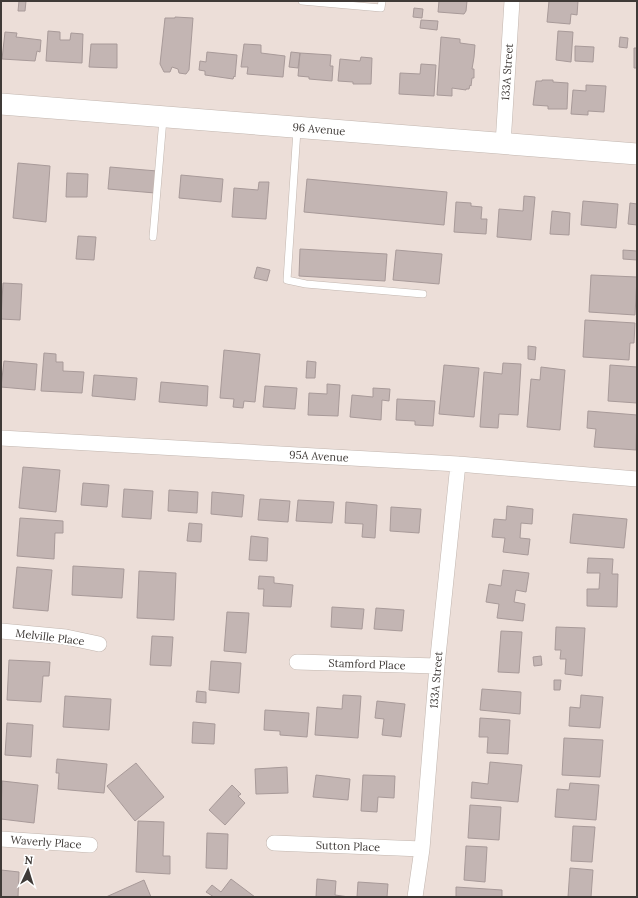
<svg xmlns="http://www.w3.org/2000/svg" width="638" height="898" font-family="Lora,serif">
<rect width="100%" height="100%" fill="#ecded8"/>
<path fill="#c3b5b3" stroke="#a89a99" d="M19,1H26L25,11H18Z
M439,1H467L466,11L464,14L438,12Z
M549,1H578L577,15L571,14L570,24L547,22Z
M414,8L423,9L422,18L413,17Z
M175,17L193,18L189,70L186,74L179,73L178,69L172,67L170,72H164L160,64L165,18H175Z
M421,20L438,21L437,30L420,28Z
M48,31L60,32V40H70L71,33L83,34L82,63L46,61Z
M558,31L573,32L571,62L556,60Z
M5,32L17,33L16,37L41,40L40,52L37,51L35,61L2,59Z
M441,37L460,39V43L475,45L474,57L472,69H474V78H472L471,86L470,85L469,89H466V90L452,88V96L437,95Z
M620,37L628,38L627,48L619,47Z
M91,44H117V68L89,67Z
M244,44L261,45V53L285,56L283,77L247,74L248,67H241Z
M575,46L594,47L593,62L575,61Z
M634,48H637V68H634Z
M207,52L237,55L235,77L234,76L233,79L205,75V71L199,70L200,61L206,62Z
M291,52L300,53L298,68L289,67Z
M300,53L331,55L330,66H333L332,81L309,79V77L298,76Z
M361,57L372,58L371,84H353V82L338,81L340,59L360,61Z
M421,64L436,65L434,96L399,94L400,73L420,74Z
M542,80H553V82L568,83L567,109H548V106L533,105L536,81H542Z
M586,85L606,86L604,112L588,111V115L571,114L573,90L586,91Z
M18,163L50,166L46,222L13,218Z
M110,167L157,171L155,193L108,189Z
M67,173L88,174L87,197H66Z
M181,175L223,179L221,202L179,198Z
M307,179L447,192L444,225L304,212Z
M259,182H269L266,219L232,217L234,188L258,190Z
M524,196L535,197L531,240L497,237L499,209L523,211Z
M583,201L618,204L616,228L581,225Z
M456,202L471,203V206L482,207L481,219H487L486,234L454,232Z
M630,203L637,204V225L628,224Z
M552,211L570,213L569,235L550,234Z
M78,236L96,237L94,260L76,259Z
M300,249L387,254L385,281L299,276Z
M396,250L442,254L439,284L393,280Z
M623,250L637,251V260L623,259Z
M257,267L270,270L267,281L254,278Z
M591,275L637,277L635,315L589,312Z
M3,283L22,284L20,320L1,319Z
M585,320L635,323L634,343H630L629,360L583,357Z
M528,346L536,347L535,360L528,359Z
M224,350L260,354L255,402L244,401L243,408L233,407L234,399L220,398Z
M44,353L56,354V362H63V371L84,372L82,393L41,391Z
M4,361L37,364L35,390L1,387Z
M307,361L316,362L315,378H306Z
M503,363L521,364L518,415L499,414L498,428L480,427L484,372L502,374Z
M444,365L479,368L474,417L439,414Z
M610,365L637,367V403L608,401Z
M541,367L565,370L560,430L527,427L531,379L540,380Z
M94,375L137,378L135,400L92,396Z
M161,382L208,386L207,406L159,402Z
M327,384L340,385L338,416L308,415L309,393L327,394Z
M265,386L297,388L295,409L263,407Z
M373,388L390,389L389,401L382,400L381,420L350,417L352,395L373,397Z
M397,399L435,401L433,426L415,425V421L396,420Z
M588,411L637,415L636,450L594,447L596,429L587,428Z
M23,467L60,470L56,512L19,508Z
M83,483L109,485L107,507L81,505Z
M124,489L153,491L151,519L122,517Z
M169,490L198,492L197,513L168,511Z
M212,492L244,495L242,517L211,514Z
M260,499L290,501L288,522L258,520Z
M298,500L334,502L332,523L296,521Z
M346,502L377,505L375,538L362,537L363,524L345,523Z
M507,506L533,509L532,524L521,523L520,538L530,539L528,555L503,552L505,538L492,537L494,519L506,520Z
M391,507L421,509L419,533L390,531Z
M573,514L627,519L624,548L570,543Z
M20,518L63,521V533H55L54,559L17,556Z
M189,523L202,524L201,542L187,541Z
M251,536L268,538L267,561L249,560Z
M588,558L613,559L612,574H618L617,607L587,606V589H599L600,573H587Z
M73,566L124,569L122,598L72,595Z
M17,567L52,570L48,611L13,608Z
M503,570L529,573L526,592L516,590L514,602L525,604L523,621L497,618L499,604L486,602L489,584L501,586Z
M139,571L176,573L174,620L137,618Z
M259,576L274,577V583L293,585L291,607L263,606L264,589H258Z
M332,607L364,609L362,629L331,627Z
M376,608L404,610L402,631L374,629Z
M227,612L249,613L246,653L224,651Z
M556,627L585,628L582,676L565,674L566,659H560L561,650H555Z
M501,631L522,632L519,673L498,672Z
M152,636L173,637L171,666L150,665Z
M541,656L542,665L534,666L533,657Z
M9,660L50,662L49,676H43L41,702L7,700Z
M211,661L241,663L239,693L209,690Z
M554,680H561L560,690H554Z
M482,689L521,692L520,714L480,710Z
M197,691L206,692V703L196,702Z
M343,695L361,696L358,738L315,735L317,707L342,709Z
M581,695L603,697L600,728L569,726L570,707L580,708Z
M65,696L111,699L109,730L63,727Z
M377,701L405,704L401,737L382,735L384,719L375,718Z
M265,710L309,713L307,737L280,735V731L264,730Z
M480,718L510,720L508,754L487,753L488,737H479Z
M193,722L215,724L214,744L192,743Z
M7,723L33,725L31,757L5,755Z
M564,738L603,740L600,777L562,775Z
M57,759L107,764L104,793L58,789L59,773H56Z
M490,762L522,765L518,802L471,798L472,782L488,784Z
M136,763L164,797L135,821L107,786Z
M287,767L288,793L256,794L255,769Z
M316,775L350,779L348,800L313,797Z
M363,775L395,776L394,798L378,797L377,812L361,811Z
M2,781L38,785L34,823L1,819Z
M570,783L599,785L596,820L555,817L557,789L569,790Z
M232,785L241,794L238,796L245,803L225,825L209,810Z
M470,805L501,807L499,840L468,838Z
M138,821L164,822L163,856H170V874L136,872Z
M573,826L595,827L592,862L571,861Z
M207,833L228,834L227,869L206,868Z
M466,846L487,847L485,882L464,880Z
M570,868L593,870L591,897H568Z
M1,870L19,872L18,897H1Z
M231,879L255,897H214L206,892L212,885L221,892Z
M317,879L336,881L335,895L349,897H316Z
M144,880L151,897H106Z
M358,882L388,884L387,897H357Z
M456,887L502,890V897H456Z"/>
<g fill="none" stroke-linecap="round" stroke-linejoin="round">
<defs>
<path id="service" d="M302,1L381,8L382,1
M297,130L287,280L306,284L423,294
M153,237L163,119"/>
<path id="minor" d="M503,144L512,1
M1,438L458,464L637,479
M1,631L66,637L99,644
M297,662L437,666
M1,839L90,845
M274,843L422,849
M415,897L422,849L437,666L458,464"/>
<path id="secondary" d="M1,104L637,154"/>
</defs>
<use href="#service" stroke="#c2b6af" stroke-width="8"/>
<use href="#minor" stroke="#c2b6af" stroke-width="16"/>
<use href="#secondary" stroke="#c2b6af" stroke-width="22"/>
<use href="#service" stroke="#fff" stroke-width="7"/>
<use href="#minor" stroke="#fff" stroke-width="15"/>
<use href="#secondary" stroke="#fff" stroke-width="21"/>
</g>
<g text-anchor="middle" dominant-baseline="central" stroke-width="4" stroke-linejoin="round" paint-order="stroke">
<g font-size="11" fill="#3f3a37" stroke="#fff">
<text transform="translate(507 72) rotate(-86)">133A Street</text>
<text transform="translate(319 129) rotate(5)">96 Avenue</text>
<text transform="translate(319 456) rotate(3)">95A Avenue</text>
<text transform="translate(50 637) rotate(7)">Melville Place</text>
<text transform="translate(367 664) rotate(2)">Stamford Place</text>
<text transform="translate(436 680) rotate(-85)">133A Street</text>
<text transform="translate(46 842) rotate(4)">Waverly Place</text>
<text transform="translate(348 846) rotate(2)">Sutton Place</text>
</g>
</g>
<rect width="638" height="898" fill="none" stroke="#3f3a37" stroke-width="4"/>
<g transform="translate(28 870) rotate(4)" stroke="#ffffff" stroke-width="3" paint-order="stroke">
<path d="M0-3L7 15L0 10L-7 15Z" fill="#3f3a37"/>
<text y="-6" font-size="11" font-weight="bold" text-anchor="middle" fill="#3f3a37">N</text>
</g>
</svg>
